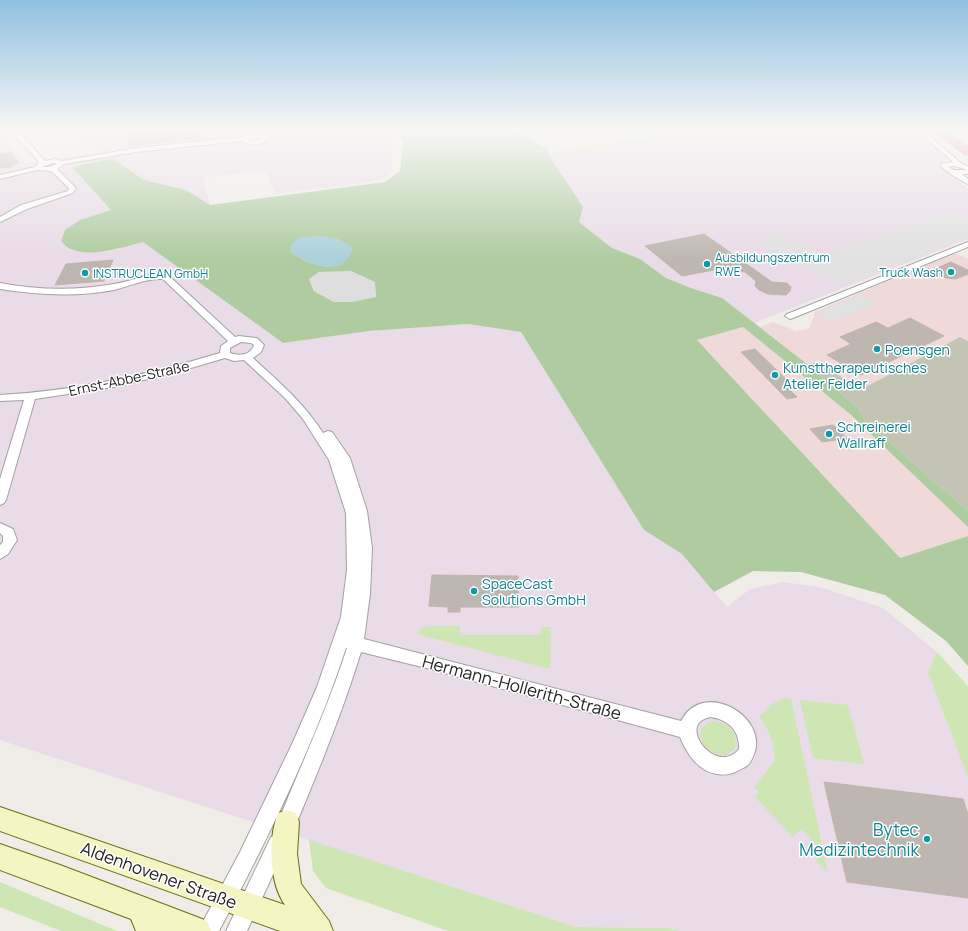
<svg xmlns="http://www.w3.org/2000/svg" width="968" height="931" font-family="Manrope,sans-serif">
<rect width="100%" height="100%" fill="#f0ede8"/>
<path fill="#dfdede" d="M351,271L375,282L376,298L352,302H334L315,291L309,279L319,272Z"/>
<path fill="#efdad9" d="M954,253L968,259V341L960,337L860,390L820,362L807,364L760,327L773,322L796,331L809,329L815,312Z
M743,327L850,414L968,527V536L900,558L697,340Z"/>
<path fill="#e9dbe7" d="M0,129H3L12,146L25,163L102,152L79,135L96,129H206L209,138L244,135L253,132L252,129H388L390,132L392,173L377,181L275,194L266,170L203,178L210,205L186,190L144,180L112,158L72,167L111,210L80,220L115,250L143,242L283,343L369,331L468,324L521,332L644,530L682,554L727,607L750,589L783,582L820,587L883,608L937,652L928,672L968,778V931H680L667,928L576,927L0,740Z
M738,129L915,130L942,154L946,161L938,164V166L947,171L968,188V239L754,323L722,298L691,288L666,278L640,259L612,248L579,222L583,207L549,155L645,140Z"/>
<path fill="#c4c4b4" d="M960,337L968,341V511L865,420L858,408L807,364L820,362L860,390Z"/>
<path fill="#ecedd5" d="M522,129H645L550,147Z"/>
<path fill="#cde6b3" d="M721,129H738L645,140L549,155L548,153L642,138Z
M427,626H460V635H540L541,627H551L550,669L417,634L421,629Z
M937,652L968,686V778L928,672Z
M785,698L791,699L828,873L816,861L823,852L801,829L793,837L755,797L759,792L754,787L775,760C773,743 771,730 759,717L772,704Z
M800,700L848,705L864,764L813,758Z
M714,721C728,723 739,733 735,748L727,755C712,756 698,745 701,729L709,722Z
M309,840L576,927L667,928L680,931H448L326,888L313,871Z
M0,882L117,931H61L0,907Z"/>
<path fill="#aecca0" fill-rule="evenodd" d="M397,129H514L547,149L552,160L583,207L579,222L612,248L640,259L666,278L691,288L722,298L807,364L858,408L865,420L968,511V527L850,414L743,327L697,340L900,558L968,536V666L946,641L885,595L801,572L753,571L714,592L682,554L644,530L521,332L468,324L369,331L283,343L143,242C124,247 90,258 71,249C67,248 64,244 61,241L65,230L80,220L111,210L72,167L112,158L144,180L186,190L210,205L385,182L400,171L403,143ZM291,252L340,265C319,268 308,264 291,252ZM351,271L375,282L376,297L352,302H334L314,291L309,279L319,272Z"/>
<path fill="#e1e1e1" d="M953,213L968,219V237L842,286L753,241L780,232L825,254L927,219Z
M128,257L123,268L129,266L132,268L138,266L144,273L138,274L140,276L124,280L122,277L113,279L122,258Z
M861,295L876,304L832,322L816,313Z"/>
<path fill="#acd1da" d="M321,236L339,239L353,248C344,279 310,266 291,252L290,247L298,238Z"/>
<path fill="#beb7b1" stroke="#c1b4ac" d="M130,129H199L200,138L129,146Z
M11,152L19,163L11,165L13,167L0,168V154Z
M704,234L772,282L787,283L791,287L790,291L786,295L768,294L759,290L755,286L756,281L745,272L736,271L730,267L682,276L645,246Z
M113,260L104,281L55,285L66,264Z
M951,262L968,270V274L956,279L946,278L930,271Z
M910,318L944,336L861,375L827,355L851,344L840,337L876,322L888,328Z
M755,349L792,385L787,387L797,397L787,399L741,352Z
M833,425L850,441L839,444L836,440L822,442L810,429Z
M432,575L518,576L519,607H460V612H448V607L429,606Z
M824,782L963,799L968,814V898L847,882Z"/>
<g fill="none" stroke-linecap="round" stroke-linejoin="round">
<defs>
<path id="street" d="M10,129H23L22,131L19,132L45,161L54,159L62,161L136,148L243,137C251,132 262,132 269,138C262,146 251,146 242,141L136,152L64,164L57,169L76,188L73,193L27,209L0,222V217L21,205L68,191L69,188L51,171L37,170L0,179V175L35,167L39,162L13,133L0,136V132ZM256,137L262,138L256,141L248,140ZM54,163L57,164L49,167H41Z
M915,129H922L962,164L968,166V170L954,166L948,167L954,170H968V174H962L968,179V184C963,182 942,169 940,165L941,164L953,162Z
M968,242V247L793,318L790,319L785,316L787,314Z
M159,274L168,275L235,337L239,336L257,338L264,345L261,352L253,358C280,383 303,402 323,433L328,431L332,432L350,458L367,511L372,548L370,594L364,639L681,721C703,678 769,717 754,754C752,760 749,766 743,768C734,773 728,776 717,774C698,771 687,754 680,737L422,667L361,652C342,714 317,774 292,834L285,836L278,834L276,827C300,767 327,710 347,648H346C314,746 267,840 219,931H198L240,852L293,742L317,687L341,617L347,570L346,513L329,460L303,419L285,398L244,360L234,361L225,358L174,373L114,387L35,399L6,500L4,503L0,505V479L24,400L0,401V395C75,391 147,375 220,353L221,346L228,341L163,279C146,278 130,286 114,290C77,297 38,295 0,289V283C37,290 76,291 114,284C129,282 143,275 159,274ZM241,342L251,343L254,345C250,356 239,356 230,353V348ZM710,717C727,719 740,730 739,749C719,774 684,734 701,721C703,719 707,718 710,717Z
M0,523L13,529L17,540L8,554L0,559V545L3,542V536L0,533Z
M278,835L285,837L287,844L247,931H226L271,837Z"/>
<path id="secondary" d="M0,807L285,905C269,883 268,838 278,813L287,810L296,813L299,822L297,854L301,884L329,921L333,931H280L0,831Z
M0,844L60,865L197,917L207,921L211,931H136L131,919L0,870Z"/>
<path id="highway" d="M933,129H945L968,147V155L964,154Z"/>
</defs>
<use href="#street" stroke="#a2a2a2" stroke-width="2"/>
<use href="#secondary" stroke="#69710e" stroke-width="2"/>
<use href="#highway" stroke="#cd366e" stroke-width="1"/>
<use href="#street" fill="#fff" fill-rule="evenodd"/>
<use href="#secondary" fill="#f4f5c2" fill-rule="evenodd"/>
<use href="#highway" fill="#e197a6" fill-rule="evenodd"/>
</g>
<linearGradient id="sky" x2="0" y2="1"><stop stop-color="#90c0e2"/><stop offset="0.5" stop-color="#f8f7f5"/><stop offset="1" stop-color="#f8f7f5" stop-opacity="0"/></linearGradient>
<rect width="968" height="260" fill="url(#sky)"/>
<g fill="#0f9aa8" stroke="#fff" stroke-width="1.5">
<circle cx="707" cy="264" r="4"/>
<circle cx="951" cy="272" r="4"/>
<circle cx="85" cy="273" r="4"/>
<circle cx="877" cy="349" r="4"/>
<circle cx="775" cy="375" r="4"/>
<circle cx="829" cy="434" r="4"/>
<circle cx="474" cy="591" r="4"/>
<circle cx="927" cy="839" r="4"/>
</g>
<g text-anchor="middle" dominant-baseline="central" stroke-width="3" stroke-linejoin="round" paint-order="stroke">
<g font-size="12" fill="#0d838f" stroke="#fff" text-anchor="start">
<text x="715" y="257">Ausbildungszentrum<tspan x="715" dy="14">RWE</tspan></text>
<text x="943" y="272" text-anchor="end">Truck Wash</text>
<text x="93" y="273">INSTRUCLEAN GmbH</text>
</g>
<g font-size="14" fill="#0d838f" stroke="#fff" text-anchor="start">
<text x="885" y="349">Poensgen</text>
<text x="783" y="367">Kunsttherapeutisches<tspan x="783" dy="16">Atelier Felder</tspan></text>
<text x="837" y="426">Schreinerei<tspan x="837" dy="16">Wallraff</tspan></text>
<text x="482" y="583">SpaceCast<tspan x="482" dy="16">Solutions GmbH</tspan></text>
</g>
<g font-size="14" fill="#212121" stroke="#fff">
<text transform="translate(129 378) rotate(-12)">Ernst-Abbe-Straße</text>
</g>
<g font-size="17" fill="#212121" stroke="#fff">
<text transform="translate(522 687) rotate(15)">Hermann-Hollerith-Straße</text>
<text transform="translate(159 875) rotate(20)">Aldenhovener Straße</text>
</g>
<g font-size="17" fill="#0d838f" stroke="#fff" text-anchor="end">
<text x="919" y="829">Bytec<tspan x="919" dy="20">Medizintechnik</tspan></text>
</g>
</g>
</svg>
